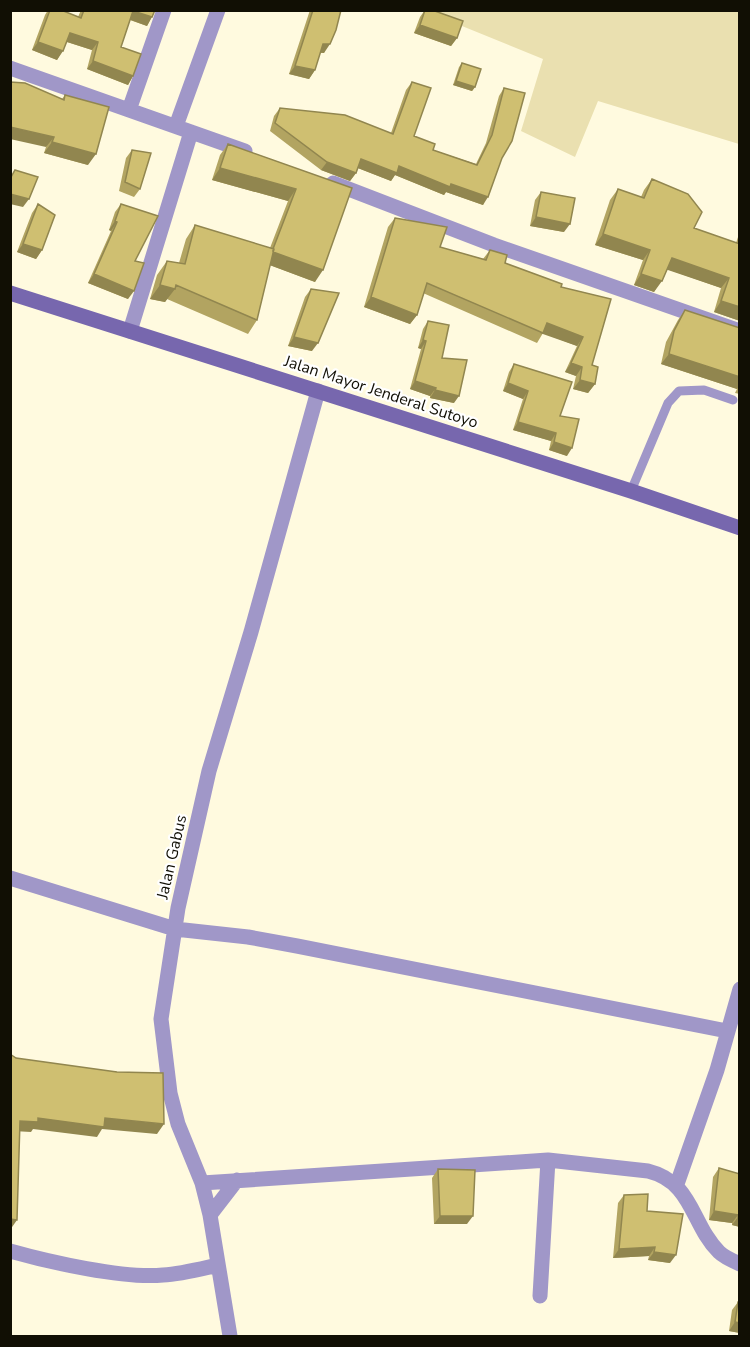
<svg xmlns="http://www.w3.org/2000/svg" width="750" height="1347" font-family="'Nunito Sans',sans-serif">
<rect width="100%" height="100%" fill="#fffadf"/>
<path fill="#eae0b0" d="M425,11H739V144L598,101L575,157L521,131L543,59Z"/>
<g fill="none" stroke-linecap="round" stroke-linejoin="round">
<path stroke="#a097c8" stroke-width="9" d="M631,491L668,403L679,391L704,390L733,400"/>
<path stroke="#a097c8" stroke-width="15" d="M10,68L245,151
M129,110L164,10
M176,126L218,10
M333,183L494,245L740,331
M130,331L191,132
M10,878L175,929L248,937L297,946L727,1031
M202,1183L548,1160L648,1171C693,1182 691,1224 719,1252C724,1257 733,1261 740,1264
M677,1184L717,1070L740,989
M210,1215L237,1180
M10,1251C49,1262 124,1279 163,1275C181,1274 200,1269 218,1265
M540,1296L548,1160
M230,1336L210,1215L202,1183L178,1124L170,1093L161,1019L178,908L209,771L251,632L318,391"/>
<path stroke="#7767ae" stroke-width="15" d="M10,293L631,491L740,528"/>
</g>
<path fill="#b2a461" d="M48,10H61L78,17L81,10H155L147,26L130,20L121,47L133,76L128,85L87,69L92,50L67,42L57,60L32,50L45,15Z
M310,10H341L324,53H320L315,70L309,79L289,74Z
M425,10H432L457,38L451,46L414,33L420,17Z
M462,63L475,87L472,91L453,85L459,67Z
M412,82L414,136L433,150L476,164L486,143L499,96L504,88L502,158L483,205L446,192L444,195L395,175L391,181L358,168L356,173L350,181L321,170L270,131L274,116L280,108L391,133L406,90Z
M65,95L88,165L44,153L62,99Z
M228,144L352,188L315,282L270,265L257,320L248,334L167,299L165,302L150,299L157,275L167,261L179,263L186,239L195,225L270,248L288,201L212,180L220,155Z
M132,150L140,189L134,197L119,191L126,158Z
M652,179L694,228L736,243L740,231V321L714,312L721,288L667,269L654,292L634,285L643,260L595,245L610,200L618,189L641,197L644,190Z
M541,192L564,232L530,226L535,200Z
M38,204L42,250L36,259L17,252L32,213Z
M121,204L135,261L128,299L88,283L111,231L109,230L115,212Z
M395,218L440,247L483,259L490,250L505,263L561,287L611,299L592,365L595,384L588,393L573,389L576,376L565,372L577,346L543,333L537,343L423,293L417,315L410,324L364,307L388,227Z
M311,289L312,351L288,346L305,297Z
M685,310L740,328V394L735,393L737,389L661,364L666,342L678,320Z
M428,321L442,358L454,403L430,398V396L410,389L421,349L418,348L423,329Z
M514,364L560,416L567,456L549,450L551,441L513,430L523,399L503,391L509,372Z
M719,1168L740,1174V1227L732,1225V1223L709,1220L713,1177Z
M438,1169L467,1224H434L432,1178Z
M624,1195L670,1263L648,1260L649,1256L613,1258L618,1203Z
M738,1302H740V1333L729,1331L732,1310Z"/>
<path fill="#91864f" d="M133,11L152,17L147,26L128,19Z
M420,25L457,38L451,46L414,33Z
M70,33L98,42L92,50L64,41Z
M38,42L63,51L57,60L32,50Z
M323,44H330L324,53L317,52Z
M93,61L133,76L128,85L87,69Z
M295,66L315,70L309,79L289,74Z
M456,81L475,87L472,91L453,85Z
M10,127L54,137L46,147L10,139Z
M52,142L96,154L88,165L44,153Z
M361,159L399,166L488,197L483,205L446,192L444,195L395,175L391,181L355,167Z
M327,162L356,173L350,181L321,170Z
M220,168L296,189L288,201L212,180Z
M10,194L29,199L23,207L10,204Z
M536,217L570,224L564,232L530,226Z
M115,221L117,222L111,231L109,230Z
M603,234L650,250L643,260L595,245Z
M23,244L42,250L36,259L17,252Z
M272,251L323,270L315,282L264,263Z
M672,258L729,278L721,288L665,269Z
M94,274L134,291L128,299L88,283Z
M641,274L662,281L654,292L634,285Z
M160,285L175,289L165,302L150,299Z
M371,297L417,315L410,324L364,307Z
M721,301L740,307V321L714,312Z
M547,323L583,337L577,346L540,333Z
M294,337L318,343L312,351L288,346Z
M423,340L426,341L421,349L418,348Z
M669,354L740,377V386L737,389L661,364Z
M571,363L582,367L576,376L565,372Z
M580,380L595,384L588,393L573,389Z
M415,381L436,388L430,396L410,389Z
M508,383L528,391L523,399L503,391Z
M435,390L459,396L454,403L430,398Z
M518,422L556,433L551,441L513,430Z
M554,442L572,448L567,456L549,450Z
M38,1118H105L164,1124L157,1134L102,1129L97,1137L33,1129L31,1132L13,1131L20,1121Z
M714,1211L738,1215L732,1223L709,1220Z
M440,1216H473L467,1224H434Z
M738,1217H740V1227L732,1225Z
M10,1219L17,1220L10,1230Z
M655,1247L649,1256L613,1258L619,1249Z
M654,1252L676,1255L670,1263L648,1260Z
M735,1322L740,1323V1333L729,1331Z"/>
<path fill="#cfbf71" stroke="#91864f" stroke-width="1.5" d="M50,10H61L81,18L84,10H155L152,17L133,11L121,47L141,54L133,76L93,61L98,42L70,33L63,51L38,42Z
M313,10H341L336,30L330,44H323L315,70L295,66Z
M425,10H432L463,21L457,38L420,25Z
M462,63L481,69L475,87L456,81Z
M10,82L25,83L64,100L65,95L109,107L96,154L52,142L54,137L10,127Z
M412,82L431,88L414,136L435,144L433,150L477,165L492,135L504,88L525,93L512,141L502,158L488,197L451,184L450,187L399,166L397,173L361,159L356,173L327,162L275,123L280,108L345,115L393,134Z
M228,144L352,188L323,270L273,252V249L296,189L220,168Z
M132,150L151,153L140,189L125,182Z
M15,170L38,177L29,199L10,194V179Z
M652,179L688,194L702,212L694,228L740,244V307L721,301L729,278L672,258L662,281L641,274L650,250L603,234L618,189L644,198Z
M541,192L575,198L570,224L536,217Z
M38,204L55,215L42,250L23,244Z
M121,204L158,216L135,261L144,263L134,291L94,274L117,222L115,221Z
M395,218L447,227L440,247L486,260L490,250L507,255L505,263L562,284L561,287L611,299L592,365L598,367L595,384L580,380L582,367L571,363L583,337L547,323L543,333L427,283L417,315L371,297Z
M195,225L274,249L257,320L176,285L175,289L160,285L167,261L185,264Z
M311,289L339,293L318,343L294,337Z
M685,310L740,328V377L669,354L674,331Z
M428,321L449,325L442,358L467,360L459,396L435,390L436,388L415,381L426,341L423,340Z
M514,364L572,382L560,416L579,419L572,448L554,442L556,433L518,422L528,391L508,383Z
M10,1054L16,1058L117,1072L163,1073L164,1124L105,1118L104,1127L38,1118V1122L20,1121L17,1220L10,1219Z
M719,1168L740,1174V1217H738V1215L714,1211Z
M438,1169L475,1170L473,1216H440Z
M648,1194L647,1211L683,1214L676,1255L654,1252L655,1247L619,1249L624,1195Z
M738,1302H740V1323L735,1322Z"/>
<g text-anchor="middle" dominant-baseline="central" stroke-width="4.5" stroke-linejoin="round" paint-order="stroke">
<g font-size="16" fill="#110f04" stroke="#fff">
<text transform="translate(381 392) rotate(18)">Jalan Mayor Jenderal Sutoyo</text>
<text transform="translate(172 857) rotate(-77)">Jalan Gabus</text>
</g>
</g>
<rect width="750" height="1347" fill="none" stroke="#110f04" stroke-width="24"/>
</svg>
